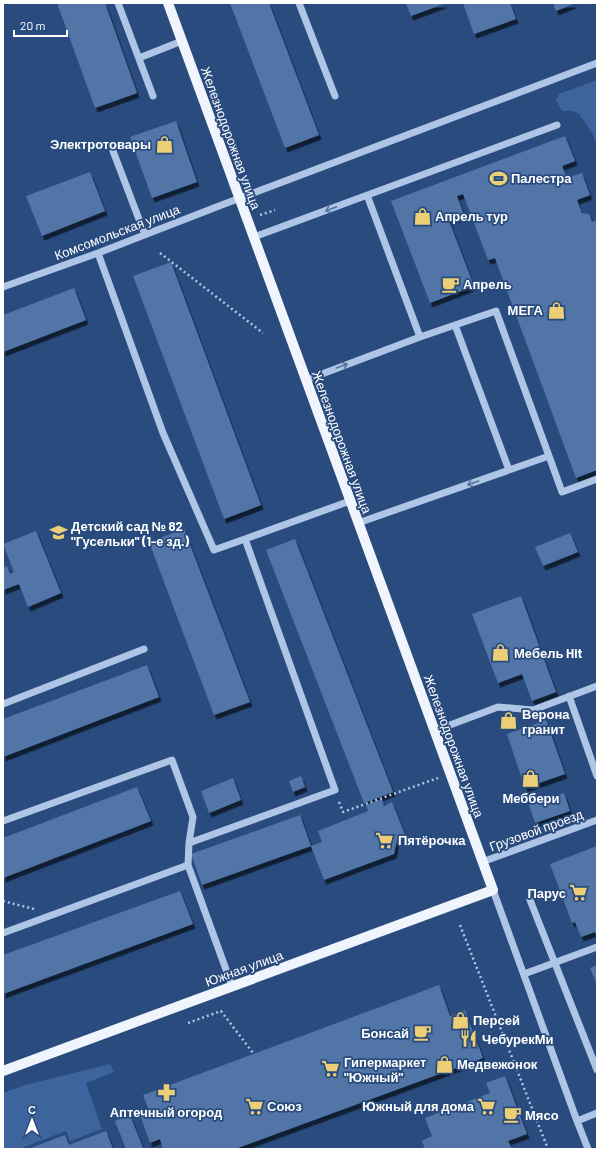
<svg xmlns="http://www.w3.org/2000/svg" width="600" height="1152" font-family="Barlow,sans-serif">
<defs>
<filter id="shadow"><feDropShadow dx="2.5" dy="4.5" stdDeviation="0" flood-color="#0009"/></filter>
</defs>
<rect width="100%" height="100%" fill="#294b7e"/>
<path fill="#3d649c" d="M597,80V148L595,140L592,133L579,114L573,111H563L561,109L556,100L559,94Z
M110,1064L114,1072L86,1083L102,1129L70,1141L66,1131L19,1149H3V1093L25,1085Z"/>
<path fill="#5174a7" filter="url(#shadow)" d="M57,3H105L137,93L95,108Z
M230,3H269L319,135L285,148Z
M406,3H446L411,16Z
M463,3H510L516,19L474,34Z
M553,3H576L556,11Z
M176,121L197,182L152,198L130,137Z
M565,136L575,161L562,166L567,178L582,173L590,195L577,200L582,213L589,214L592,222L597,220V470L576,478L495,258L488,260L463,194L457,196L464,215L449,221L474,286L430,303L391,201Z
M90,172L105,211L42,236L26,196Z
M171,262L261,505L224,519L133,276Z
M74,288L86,320L3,352V315Z
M184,529L250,702L214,715L149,542Z
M36,531L61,593L28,607L19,584L3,590V568L7,566L10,574L14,572L3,544Z
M570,533L578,552L543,566L535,547Z
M295,539L393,792L364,803L266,550Z
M521,596L556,692L532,701L522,674L498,683L472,614Z
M147,665L159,697L3,757V719Z
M546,720L565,774L525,788L507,734Z
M301,776L305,787L293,792L289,781Z
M233,778L241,800L209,813L201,791Z
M137,787L151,821L3,878V838Z
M564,793L570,811L535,823L529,805Z
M382,799L384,806L392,802L406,837L397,840L394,854L324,880L311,846L322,842L318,831L368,811L366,805Z
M300,815L311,846L202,885L191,854Z
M597,846V937L595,932L581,937L575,922L572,923L550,864Z
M180,891L193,924L3,994V955Z
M597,965V985L590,968Z
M439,985L450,1016L465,1010L483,1058L235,1149H163L160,1139L150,1143L139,1112L148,1108L143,1095Z
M505,1076L527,1134L508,1141L512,1149H425L422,1141L432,1136L425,1118L490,1093L486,1083Z
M130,1115L143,1148L141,1149H126L115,1121Z
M106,1131L113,1149H28L65,1135L69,1145Z"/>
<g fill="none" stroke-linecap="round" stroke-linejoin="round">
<path stroke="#afc5e5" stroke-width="2.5" stroke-dasharray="2 3" stroke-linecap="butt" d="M260,215L275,210
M160,253L263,333
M339,802L343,812L438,778
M3,901L34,909
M460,925L548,1149
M188,1023L221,1011L253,1053"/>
<path stroke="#afc5e5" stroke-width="7" d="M118,3L153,96
M299,3L335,96
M139,58L182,41
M113,151L145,235
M367,195L420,337
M254,237L557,125
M3,287L98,253L219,206L597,63
M455,325L509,470
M306,380L420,337L496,311L549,456L358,523
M549,456L562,492L597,479
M245,539L350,501
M569,696L597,776
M3,704L144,649
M434,731L498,707L533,710L597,686
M3,821L172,760L193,817L189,843
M482,862L597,820
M188,865L232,986
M493,890L577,1121L588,1149
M530,900L597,1070
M3,933L188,865L189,843L335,790L245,539L214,550L163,433L98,253
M524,974L597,947
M577,1121L597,1113"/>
<path stroke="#eff4fd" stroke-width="10" d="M3,1071L493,890L168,3"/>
</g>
<defs><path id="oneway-shaft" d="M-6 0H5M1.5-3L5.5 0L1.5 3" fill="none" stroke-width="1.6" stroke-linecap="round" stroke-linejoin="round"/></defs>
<g stroke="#5876a2">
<use href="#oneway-shaft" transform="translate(331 209) rotate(159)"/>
<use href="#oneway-shaft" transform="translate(342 366) rotate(-20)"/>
<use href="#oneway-shaft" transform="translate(473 483) rotate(161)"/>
</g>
<defs>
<symbol id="shop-bare" viewBox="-9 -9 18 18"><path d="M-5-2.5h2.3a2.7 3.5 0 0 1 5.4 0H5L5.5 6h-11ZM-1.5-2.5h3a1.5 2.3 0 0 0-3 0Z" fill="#ecce76" stroke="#294b7e" stroke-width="2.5" paint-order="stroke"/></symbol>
<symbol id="stadium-bare" viewBox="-9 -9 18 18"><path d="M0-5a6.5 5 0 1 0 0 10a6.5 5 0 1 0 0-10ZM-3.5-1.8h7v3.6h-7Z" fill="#ecce76" stroke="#294b7e" stroke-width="2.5" paint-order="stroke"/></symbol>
<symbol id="cafe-bare" viewBox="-9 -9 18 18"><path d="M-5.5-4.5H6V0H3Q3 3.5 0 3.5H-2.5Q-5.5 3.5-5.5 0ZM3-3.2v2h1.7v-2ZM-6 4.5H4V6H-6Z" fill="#ecce76" stroke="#294b7e" stroke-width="2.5" paint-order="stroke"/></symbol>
<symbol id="school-bare" viewBox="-9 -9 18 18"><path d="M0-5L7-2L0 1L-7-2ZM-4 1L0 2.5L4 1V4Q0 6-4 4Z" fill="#ecce76" stroke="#294b7e" stroke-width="2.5" paint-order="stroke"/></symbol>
<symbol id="supermarket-bare" viewBox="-9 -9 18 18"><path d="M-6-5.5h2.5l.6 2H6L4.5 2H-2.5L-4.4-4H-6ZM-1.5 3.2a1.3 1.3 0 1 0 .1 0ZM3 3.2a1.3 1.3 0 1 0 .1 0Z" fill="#ecce76" stroke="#294b7e" stroke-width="2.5" paint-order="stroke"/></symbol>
<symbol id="restaurant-bare" viewBox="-9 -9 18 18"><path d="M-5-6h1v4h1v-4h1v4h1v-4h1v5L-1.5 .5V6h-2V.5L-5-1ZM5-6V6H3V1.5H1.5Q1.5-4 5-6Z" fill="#ecce76" stroke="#294b7e" stroke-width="2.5" paint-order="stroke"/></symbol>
<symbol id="pharmacy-bare" viewBox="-9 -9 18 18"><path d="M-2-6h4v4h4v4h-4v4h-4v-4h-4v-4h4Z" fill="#ecce76" stroke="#294b7e" stroke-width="2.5" paint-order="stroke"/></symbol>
</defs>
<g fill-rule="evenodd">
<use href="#shop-bare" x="152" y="132" width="25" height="25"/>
<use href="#stadium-bare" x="486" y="166" width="25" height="25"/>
<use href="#shop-bare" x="410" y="204" width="25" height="25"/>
<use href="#cafe-bare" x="438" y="272" width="25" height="25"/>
<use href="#shop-bare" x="544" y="298" width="25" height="25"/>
<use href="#school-bare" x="46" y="520" width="25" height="25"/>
<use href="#shop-bare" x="488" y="640" width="25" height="25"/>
<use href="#shop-bare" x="496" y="708" width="25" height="25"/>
<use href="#shop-bare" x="518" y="766" width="25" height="25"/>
<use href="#supermarket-bare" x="372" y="828" width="25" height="25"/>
<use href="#supermarket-bare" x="566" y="880" width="25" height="25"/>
<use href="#shop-bare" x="448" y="1008" width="25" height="25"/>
<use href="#cafe-bare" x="410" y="1020" width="25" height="25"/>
<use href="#restaurant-bare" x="456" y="1026" width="25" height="25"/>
<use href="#shop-bare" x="432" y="1052" width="25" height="25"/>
<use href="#supermarket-bare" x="318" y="1056" width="25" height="25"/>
<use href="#pharmacy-bare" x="154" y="1080" width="25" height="25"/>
<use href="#supermarket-bare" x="242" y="1094" width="25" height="25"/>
<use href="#supermarket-bare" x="474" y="1094" width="25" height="25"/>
<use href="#cafe-bare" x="500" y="1102" width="25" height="25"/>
</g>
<g text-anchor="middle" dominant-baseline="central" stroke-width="3.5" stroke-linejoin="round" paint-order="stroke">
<g font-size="13" fill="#fff" stroke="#294b7e">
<text transform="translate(231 138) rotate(70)">Железнодорожная улица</text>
<text transform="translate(117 232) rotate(-21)">Комсомольская улица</text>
<text transform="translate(342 442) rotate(70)">Железнодорожная улица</text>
<text transform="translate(454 746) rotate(70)">Железнодорожная улица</text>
<text transform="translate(536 830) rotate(-20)">Грузовой проезд</text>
<text transform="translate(244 968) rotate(-20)">Южная улица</text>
</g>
<g font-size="13" font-weight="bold" fill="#fff" stroke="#294b7e" text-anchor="start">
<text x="151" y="144" text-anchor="end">Электротовары</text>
<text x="511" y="178">Палестра</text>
<text x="435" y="216">Апрель тур</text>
<text x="463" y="284">Апрель</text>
<text x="543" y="310" text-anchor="end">МЕГА</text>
<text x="71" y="526">Детский сад № 82<tspan x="71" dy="15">"Гусельки" (1-е зд.)</tspan></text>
<text x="514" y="653">Мебель Hit</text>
<text x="522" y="714">Верона<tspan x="522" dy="15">гранит</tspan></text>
<text x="531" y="798" text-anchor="middle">Меббери</text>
<text x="398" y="840">Пятёрочка</text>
<text x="566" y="893" text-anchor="end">Парус</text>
<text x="473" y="1020">Персей</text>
<text x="409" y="1033" text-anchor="end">Бонсай</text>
<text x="482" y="1039">ЧебурекМи</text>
<text x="344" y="1062">Гипермаркет<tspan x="344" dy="15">"Южный"</tspan></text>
<text x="457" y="1064">Медвежонок</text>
<text x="267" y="1106">Союз</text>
<text x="474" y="1106" text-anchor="end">Южный для дома</text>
<text x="166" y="1112" text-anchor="middle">Аптечный огород</text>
<text x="525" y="1115">Мясо</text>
</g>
</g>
<rect width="600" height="1152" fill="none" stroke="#ffffff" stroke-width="8"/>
<g transform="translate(32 1120)" stroke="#294b7e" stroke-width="3" paint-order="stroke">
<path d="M0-3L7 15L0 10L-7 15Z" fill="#ffffff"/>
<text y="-6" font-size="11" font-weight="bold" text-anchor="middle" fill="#ffffff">С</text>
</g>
<path d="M14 30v6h53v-6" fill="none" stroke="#ffffff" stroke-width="2"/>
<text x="20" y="30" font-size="12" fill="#ffffff" stroke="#294b7e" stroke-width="3" paint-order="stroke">20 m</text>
</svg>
